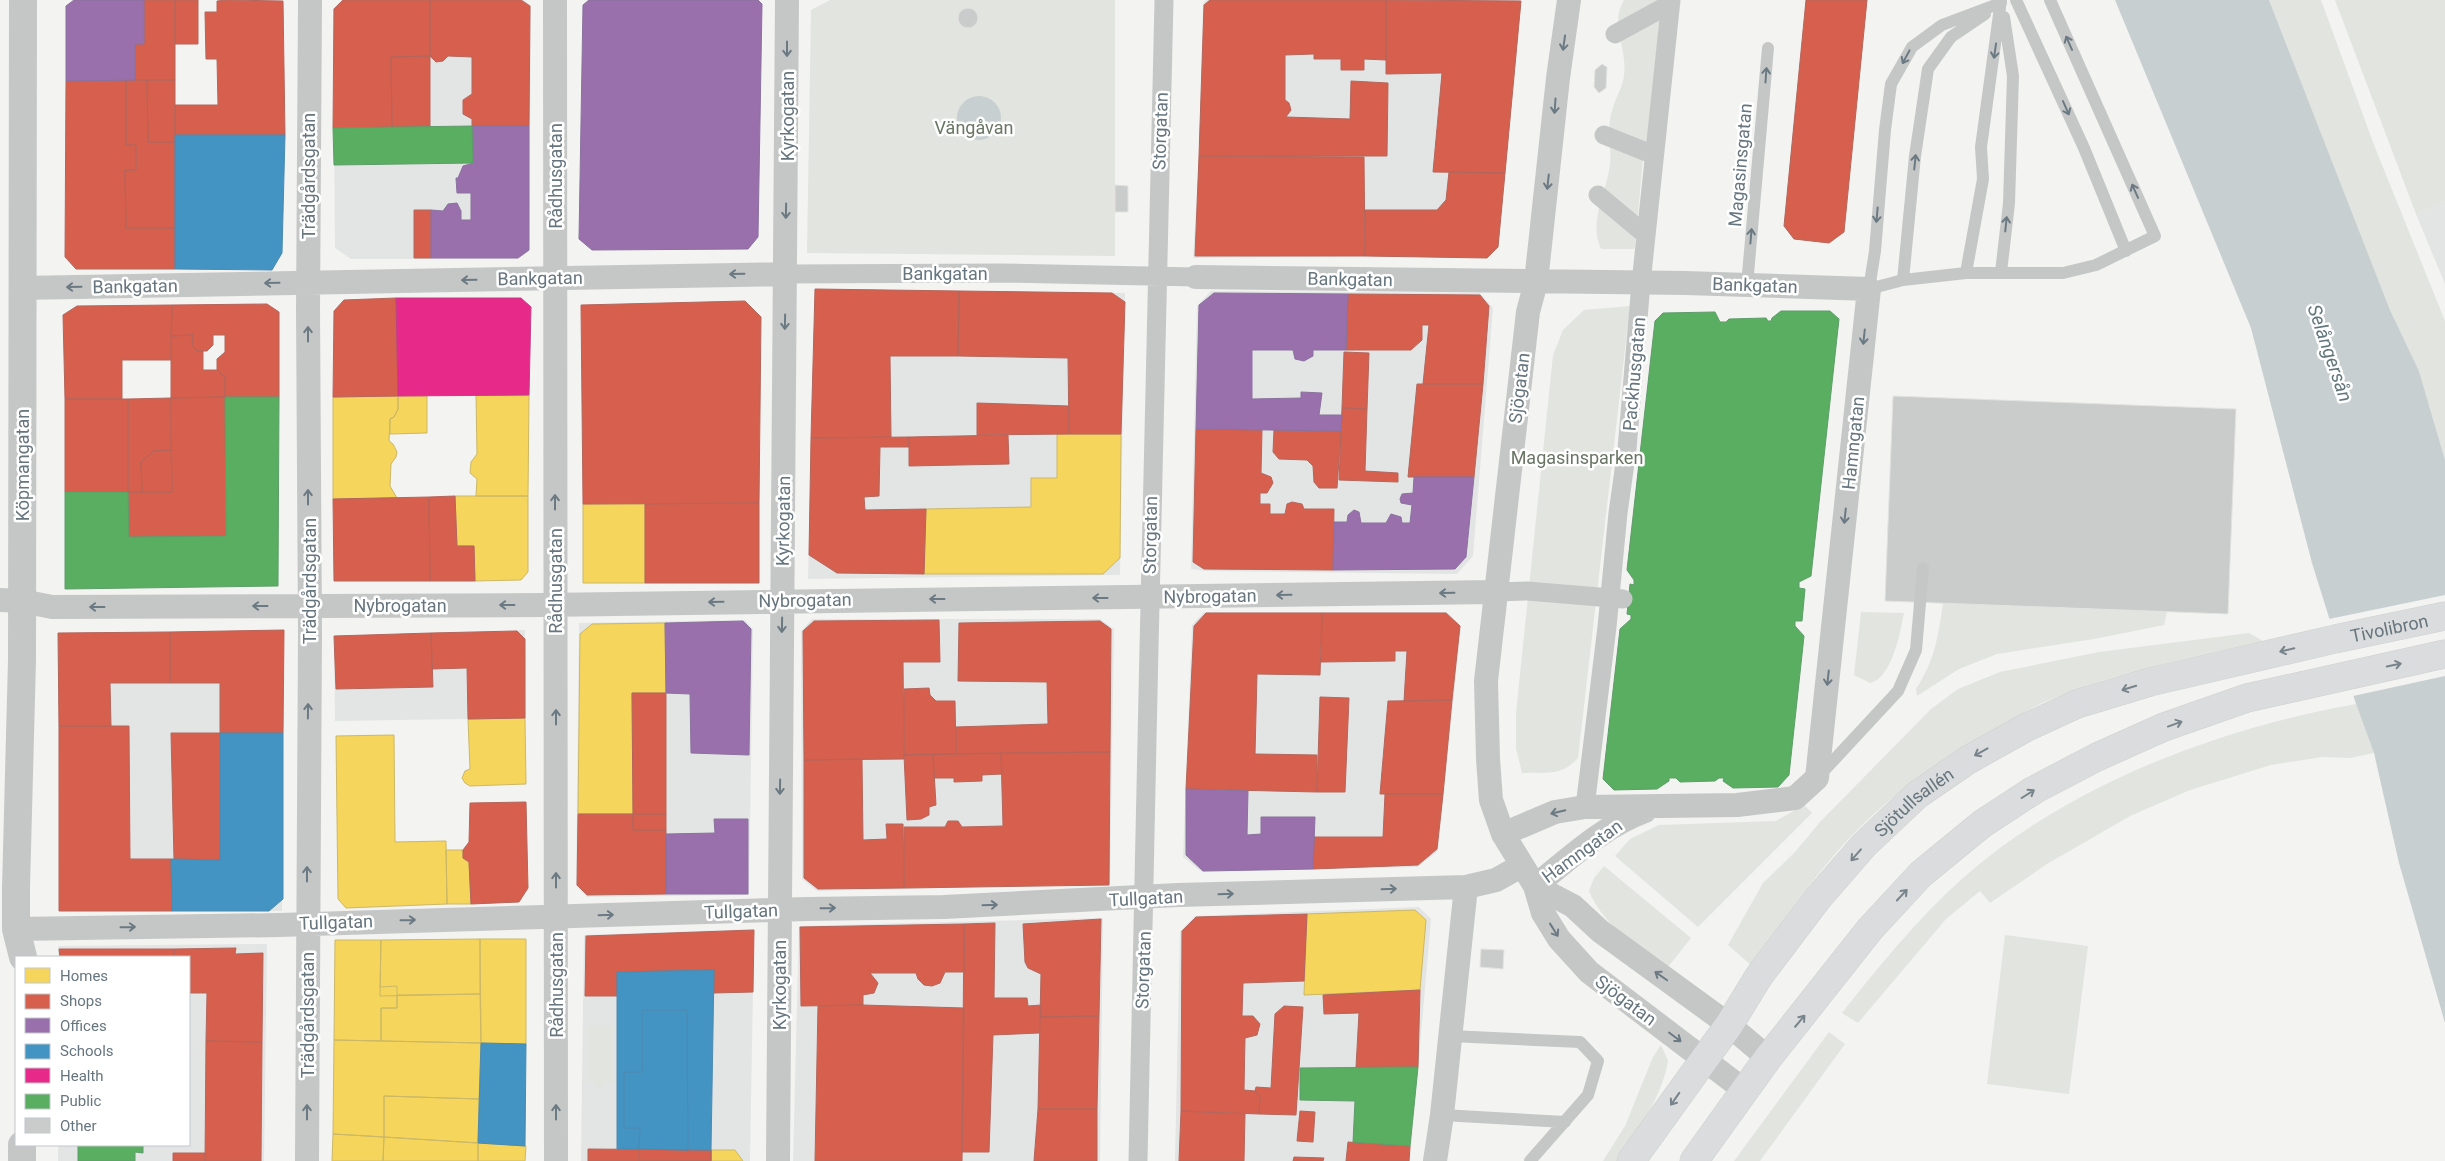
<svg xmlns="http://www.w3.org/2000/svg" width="2445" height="1161" font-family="Roboto,sans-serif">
<rect width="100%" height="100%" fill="#f3f3f1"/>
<path fill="#e3e4e4" d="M342,0H524L531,6L529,251L518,259H351L335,248L333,8Z
M1206,0H1520L1498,247L1487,258L1365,256L1193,258L1199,156L1203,3Z
M2445,201V284L2416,214Z
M815,289L1125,293L1120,575L808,579Z
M1211,291L1480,293L1493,308L1473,556L1457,574L1205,571L1191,569L1197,306Z
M1204,612H1447L1461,626L1438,851L1418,867L1202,872L1183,857L1192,625Z
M812,619H1100L1114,629L1110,884L817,891L802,879L801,631Z
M745,620L753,629L749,895L587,897L576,886L579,623Z
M284,630L282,911H59L58,633Z
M525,630L526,718L335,721L334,636Z
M1419,907L1431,919L1410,1161H1175L1180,931L1195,916Z
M1103,918L1100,1161H793L799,926Z
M754,929L750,1161H581L584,935Z
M267,944L264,1161H58V1145H189V957H58V946Z"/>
<path fill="#e2e4df" d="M830,0H1115V185L1128,186V212H1115V256L807,253L811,10Z
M1624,0H1661L1660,19L1647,141L1643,158L1635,247L1634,249H1601C1588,220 1607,193 1610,164C1612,146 1606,129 1612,111C1615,99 1623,87 1624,75C1628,49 1609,24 1624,0Z
M2269,0H2321L2374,145L2445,321V460L2419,371L2390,310Z
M2335,0H2445V201L2416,214Z
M1630,306L1578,758C1561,777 1546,772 1522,773L1516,748V713L1553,355L1563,330L1584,310Z
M1943,603L2167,612L2164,625L2094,639L1997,654L1959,669L1917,696L1916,689C1935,660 1938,637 1943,603Z
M1861,612L1904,613C1900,633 1892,678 1870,683L1854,675Z
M2249,633L2263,641C2191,658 2117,672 2049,700C2031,707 2015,718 1999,727C1942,758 1886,797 1843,845C1809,883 1780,924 1751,965L1728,945L1763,883L1795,852L1820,822L1931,709L1958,689L2000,672L2099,652Z
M2356,704L2374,753L2350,758L2322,757L2271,765L2190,790L2130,816L2047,864L1990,903L1980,891L1946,919L1858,1023L1842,1013C1880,965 1918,918 1963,878C2068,785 2219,728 2356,704Z
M1804,805L1812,813L1698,927L1615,856L1630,839L1659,825L1776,821Z
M1604,866L1691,938L1668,967C1637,945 1604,927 1589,891L1594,878Z
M2005,935L2088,946L2069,1094L1987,1084Z
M587,1025H613V1083H604V1090H595V1083L587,1082Z
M1829,1032L1845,1044L1760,1161H1734Z
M1661,1045L1668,1061C1663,1093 1637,1135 1618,1161H1603L1625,1126L1653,1057Z"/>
<path fill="#c7cfd1" d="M2115,0H2269L2390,310L2419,371L2445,460V1023L2399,863L2374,753L2356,704L2312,563L2251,328Z
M957 118a22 22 0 1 1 44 0a22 22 0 1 1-44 0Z"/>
<path fill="#f3f3f1" d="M2445,595V676L2353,696L2329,619Z"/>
<path fill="#f6d55c" stroke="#cbb866" d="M476,395H529L528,496H476L477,479L470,473L471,462L477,454Z
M398,396V409L394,417L390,419L389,441L393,444L397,452L396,457L391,464L390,486L397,498L333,499V397Z
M398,396H427V433L390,434V419L394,417L398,409Z
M1057,434H1121L1120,558L1103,574H924L926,509L1031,507V478H1057Z
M455,496H528V572L521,580L475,581L474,546H457Z
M583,504H645V583H583Z
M665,623L666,693H632L633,814H578L580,634L592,624Z
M525,718L526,784L470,786L465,783L462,778L465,771L470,769L468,719Z
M394,735L395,842L446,841L447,904L346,908L338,899L336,736Z
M446,850H463V858L469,862L471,904H447Z
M1415,910L1426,920L1420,990L1304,995L1307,914Z
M480,939H526V1044L481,1043Z
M480,939V994L380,996L381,940Z
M335,940H381L380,987L397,986V1008H381V1041L334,1040Z
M480,994L481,1043L381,1041V1008H397V995Z
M334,1040L481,1043L479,1099L384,1096V1137L333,1134Z
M384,1096L479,1099L478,1143L384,1137Z
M333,1134L384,1137L383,1161H332Z
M384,1137L478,1143V1161H383Z
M478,1143L526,1146L525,1161H478Z
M711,1150H735L743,1161H711Z"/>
<path fill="#d6604d" stroke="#b4665c" d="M144,0H175V80H135V44H144Z
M175,0H198V44H175Z
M227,0L283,1L285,135H175V105H218L217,59H206L205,12H217V1Z
M343,0H430V56L391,57L392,127L333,128L334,9Z
M430,0H521L530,6L529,126H472V119L463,114V100L472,94V57L448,56L443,61L436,62L430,56Z
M1210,0H1386V60L1364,59V70H1341V59H1314V54L1285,55V100L1289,103L1291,110L1286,117L1350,119L1351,81L1388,83L1387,156H1199L1204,5Z
M1386,0L1521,1L1505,173L1433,172L1442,73L1386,74Z
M1806,0H1867L1844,232L1829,243L1794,239L1784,226Z
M430,56V127H392L391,57Z
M126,80V145H136V170H125L126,228H175V269H76L65,257L66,81Z
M126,80H147L148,142H175V228H126L125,170H136V145H126Z
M147,80H175V142H148Z
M1199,156L1364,157L1365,256H1195Z
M1449,172L1505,173L1498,247L1487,258L1365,256V210H1437L1446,200Z
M414,210H431V258H414Z
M815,289L959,291L958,356H890L891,437L811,438Z
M959,291L1112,293L1125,302L1121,434H1069L1068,358L958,356Z
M1348,294L1480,295L1489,306L1483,384H1423L1429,325H1422V340L1411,350H1346Z
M396,298L398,396L333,397L334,311L344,300Z
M745,301L761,317L759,503L583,504L581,305Z
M267,304L279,312V397H225V377L217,370V359L225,352V335H213V345L207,351H197L192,345L193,335L171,336L172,305Z
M172,305L171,360H122V399H65L63,315L77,306Z
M193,335L192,345L197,351H203V370H217L225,377V397L171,398V336Z
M1344,352L1369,353L1367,409L1342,408Z
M1417,384H1483L1474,477H1408Z
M225,397L226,536L129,537L128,492H172L171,398Z
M171,398V450L154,451L141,462L142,492H128V399Z
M65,399H128V492H65Z
M977,403L1069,406V434L977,435Z
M1342,408L1367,409L1365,471L1398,473V482L1339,480Z
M1196,429L1262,430L1261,473L1271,477L1273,483L1267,493H1260V504H1270V514H1285L1287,504L1292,502L1302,504L1304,509H1334L1333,570L1204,569L1193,562Z
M1274,430L1341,431L1337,488H1319L1314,482L1313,466L1307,460L1279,459L1273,452Z
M1008,435L1009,464L909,466V437Z
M909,437V447H880L879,496L864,497L865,510L926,509L924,574L837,573L809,555L811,438Z
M171,450L172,492H142L141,462L154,451Z
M455,496L457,546H474L475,581H430L429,497Z
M429,497L430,581H334L333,499Z
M759,503V583H645V504Z
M1206,613H1322L1320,675L1257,674L1255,754L1317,755V792L1186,789L1194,626Z
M1322,613H1446L1460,626L1452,700L1404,701L1407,651H1395V661L1321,662Z
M939,620L940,662H903L904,759L804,760L803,631L814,621Z
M1100,621L1111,629L1110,752L956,754V727L1048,724L1047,682L958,681L959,623Z
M284,630L283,733H220V683H170V632Z
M517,631L525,639V718L468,719L467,668L432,669L431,633Z
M170,632V683H110L111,726H59L58,633Z
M431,633L433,687L336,689L334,636Z
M929,688L930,695L936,701H955L956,754L904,755V689Z
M632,693H666V814H633Z
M1320,697L1349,698L1345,792H1317Z
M1452,700L1443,794H1380L1388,701Z
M59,726H129L130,859H171L172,911H59Z
M171,733H220V860L174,859Z
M1110,752L1109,885L904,888V827H945L948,821H958L962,827L1003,826L1001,753Z
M1001,753L1002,774L982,775V781L954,782V778H934L933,754Z
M933,754L936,805L929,807V815L921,819L907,820L904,755Z
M862,759L863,840L887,839L886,824H903L904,888L818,889L804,878V760Z
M1385,794H1443L1437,849L1418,865L1313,869L1314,837H1383Z
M526,802L528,888L519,902L471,904L469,862L463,858V850L469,842L470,803Z
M578,814H633V830H666V894L587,895L577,885Z
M633,814H666V830H633Z
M1307,914L1304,981L1243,983L1242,1016H1253L1260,1024L1257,1035L1245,1038L1244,1090L1255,1091L1260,1097L1259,1114L1181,1111L1182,931L1196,917Z
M1101,919L1099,1016L1040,1017L1041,974L1028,968L1025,962L1023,924Z
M995,923L994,998H1027L1028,1006L1041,1005L1039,1033L993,1035L989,1152H962L964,924Z
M964,924L965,972H945L940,983L932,986L924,985L918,979L916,973H870L878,983L874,993L863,995V1005L801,1006L800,927Z
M754,930L753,992L714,993V970L617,972V996H585L586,936Z
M236,948L235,954L263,953L262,1042L206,1041L207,993H189V957H174V949Z
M59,949H174V957H60Z
M1420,990L1418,1067H1356L1359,1013L1324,1014L1323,995Z
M863,1005L964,1008L962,1161H815L818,1006Z
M1284,1006L1303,1007L1296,1115L1259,1114L1260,1097L1255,1091L1256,1087L1271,1088L1275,1014Z
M1099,1016L1097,1109H1038L1040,1017Z
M206,1041L262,1042L261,1161H205Z
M1038,1109H1097V1161H1034Z
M1181,1111L1245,1114L1244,1161H1179Z
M1300,1111L1315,1112L1313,1142L1297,1141Z
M1348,1142L1410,1146L1409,1161H1346Z
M588,1149L711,1150V1161H588Z
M639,1149L711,1150V1161H639Z
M173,1153H205V1161H173Z
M1294,1157L1324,1158L1323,1161H1293Z"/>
<path fill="#9970ab" stroke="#8a729e" d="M74,0H144V44H135V80L66,81V6Z
M589,0H758L762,4L758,237L748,249L592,250L579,239L583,5Z
M472,126H529V250L518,258H431V210L443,211L448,204L457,203L461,211V220H471V193H457L456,178H458L463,166L473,163Z
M1214,293L1348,294L1346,350H1313V356L1304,361L1295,359L1293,350H1252V399L1301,398V392L1322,393L1319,415H1342L1341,431L1196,429L1199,305Z
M1414,477H1474L1466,557L1455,569L1333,570L1334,522H1347L1348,515L1354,510L1359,512L1361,523H1386L1391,514L1401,517L1402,523H1410L1412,505L1401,503L1400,499L1402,494L1413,493Z
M743,621L751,629L749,755L691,753L690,694L666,693L665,623Z
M1186,789L1248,791L1247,835L1261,834V817H1315L1313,869L1203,871L1186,855Z
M714,819H748V894H666V834L715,833Z"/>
<path fill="#4393c3" stroke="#4e8aae" d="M175,135H285L282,253L272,270L175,269Z
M220,733H283V899L269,911H172L171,859L220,860Z
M714,970L711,1150L617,1149V972Z
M642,1010H687L688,1150L639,1149L640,1128H624V1072H642Z
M481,1043L526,1044L525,1146L478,1143Z"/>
<path fill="#e7298a" stroke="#c04086" d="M396,298H521L531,307L529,395L398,396Z"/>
<path fill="#5aae61" stroke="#5e9d6a" d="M472,126L473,163L334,165L333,128Z
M1781,311H1830L1839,319L1811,576L1799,582V588L1805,589L1802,621H1795V626L1804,636L1789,775L1778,787L1733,788L1723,781L1724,778H1719L1715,781L1680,782L1676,778H1669V781L1657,789L1614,790L1603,779L1620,629L1631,619V615L1627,614L1630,584L1634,585V580L1627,570L1655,321L1663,313L1715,312L1720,322H1726L1729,319L1766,318L1768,321H1771L1772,318Z
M225,397H279L278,586L65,589V492H128L129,537L226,536Z
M1418,1067L1410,1146L1353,1142L1355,1101L1300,1100V1068Z
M78,1145H143V1153L135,1152V1161H78Z"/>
<path fill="#cacbcb" stroke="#e2e2e1" d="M958 18a10 10 0 1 1 20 0a10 10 0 1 1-20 0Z
M1602,64L1607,67L1606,88L1599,93L1594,87L1595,70Z
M1115,185L1128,186V212H1115Z
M1893,396L2236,409L2228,614L1885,601Z
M1481,949L1504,950L1503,969L1480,967Z"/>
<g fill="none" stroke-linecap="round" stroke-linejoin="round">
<defs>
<g id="secondary">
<path id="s1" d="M1631,1161L1729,1025L1759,976L1818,898L1864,845L1917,795L1968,760L2027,727L2077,704L2150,682L2335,639L2445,616"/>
<path d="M1694,1161L1768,1058L1870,929L1921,874L1982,824L2034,790L2097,757L2164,727L2247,698L2445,654"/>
</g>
</defs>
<use href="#secondary" stroke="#cfcfcf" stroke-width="29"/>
<path stroke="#c5c7c7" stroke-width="12" d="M2016,0L2084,148L2126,251
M2001,3L1942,25L1912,47L1891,84L1885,130L1875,251L1869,289L1903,280L1966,273H2063L2096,265L2155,236L2050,0
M2001,272L2009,203L2013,76L2004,17
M1966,273L1983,179L1981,147L2001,0
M1903,280L1915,156L1928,69L1951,37L1985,14
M1747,285L1768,48
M1819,776L1898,691L1916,650L1923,568
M1450,1036L1580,1042L1598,1061L1588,1095L1530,1161
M1442,1115L1565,1122"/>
<path stroke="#c5c7c7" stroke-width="19" d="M1615,34L1670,4
M1604,135L1654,155
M1598,195L1646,235
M786,274L1001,273L1196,277
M1495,592L1527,591L1623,599
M1585,807L1607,627L1618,513L1627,449L1641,283L1671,0
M1138,1161C1148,774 1152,387 1164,0"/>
<path stroke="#c5c7c7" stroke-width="24" d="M555,0L556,1161
M1569,0L1558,78L1536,282L1528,312L1486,681L1488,759L1491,800L1503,834L1535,886L1543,913L1559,939L1589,972L1744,1090
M1196,277L1685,283L1869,289L1817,778L1795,798L1737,805L1585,807L1555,812L1503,834
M21,288L786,274
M0,600L22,601L52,607L542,605L1495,592
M1535,886L1573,906L1600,931L1729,1025L1768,1058
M1535,886C1570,858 1602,827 1645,811
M16,929L279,925L807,909L944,907L1178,895L1466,887L1496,880L1521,866
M307,1161L310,633L308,309L310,0
M778,1161L787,0
M1435,1161L1442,1115L1466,887"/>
<path stroke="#c5c7c7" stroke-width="28" d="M23,957L16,929V888L22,660L23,0
M22,1145V1161"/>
<use href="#secondary" stroke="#dbdcdd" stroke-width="28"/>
</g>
<defs><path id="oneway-shaft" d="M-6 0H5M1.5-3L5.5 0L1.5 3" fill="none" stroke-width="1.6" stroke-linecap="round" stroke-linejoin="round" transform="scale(1.25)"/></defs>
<g stroke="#6b7982">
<use href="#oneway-shaft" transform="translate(1564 43) rotate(98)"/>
<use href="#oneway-shaft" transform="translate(2069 43) rotate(-114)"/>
<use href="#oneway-shaft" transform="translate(787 49) rotate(90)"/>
<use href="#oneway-shaft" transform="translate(1995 51) rotate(98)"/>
<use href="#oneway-shaft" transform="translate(1906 57) rotate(118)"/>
<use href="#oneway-shaft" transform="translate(1766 75) rotate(-86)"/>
<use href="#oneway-shaft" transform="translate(1555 106) rotate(94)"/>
<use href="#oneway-shaft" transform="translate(2066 108) rotate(66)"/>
<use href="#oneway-shaft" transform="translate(1915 162) rotate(-84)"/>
<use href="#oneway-shaft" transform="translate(1548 182) rotate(96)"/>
<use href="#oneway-shaft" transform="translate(2135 191) rotate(-114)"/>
<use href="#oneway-shaft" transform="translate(786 211) rotate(91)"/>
<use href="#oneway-shaft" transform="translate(1877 215) rotate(95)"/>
<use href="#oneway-shaft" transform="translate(2006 224) rotate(-84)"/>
<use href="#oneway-shaft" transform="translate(1751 236) rotate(-85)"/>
<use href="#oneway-shaft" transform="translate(737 274) rotate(179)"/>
<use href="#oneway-shaft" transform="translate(469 280) rotate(179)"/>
<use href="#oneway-shaft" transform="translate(272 283) rotate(179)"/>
<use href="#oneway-shaft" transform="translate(74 287) rotate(179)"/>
<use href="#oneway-shaft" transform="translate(785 322) rotate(91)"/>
<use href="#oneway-shaft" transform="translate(308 334) rotate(-90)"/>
<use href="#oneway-shaft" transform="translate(1864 337) rotate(96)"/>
<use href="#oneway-shaft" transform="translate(308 497) rotate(-90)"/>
<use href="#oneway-shaft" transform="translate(555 502) rotate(-90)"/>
<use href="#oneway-shaft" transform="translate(1845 516) rotate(96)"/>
<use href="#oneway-shaft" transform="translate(1447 593) rotate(179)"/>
<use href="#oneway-shaft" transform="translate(1284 595) rotate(179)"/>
<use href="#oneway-shaft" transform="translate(1100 598) rotate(180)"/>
<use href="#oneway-shaft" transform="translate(937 599) rotate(180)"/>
<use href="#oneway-shaft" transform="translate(716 602) rotate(179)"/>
<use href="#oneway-shaft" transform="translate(507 605) rotate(180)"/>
<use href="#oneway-shaft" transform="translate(260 606) rotate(180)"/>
<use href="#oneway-shaft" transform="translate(97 607) rotate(180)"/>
<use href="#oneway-shaft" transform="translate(782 625) rotate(91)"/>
<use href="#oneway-shaft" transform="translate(1828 678) rotate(96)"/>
<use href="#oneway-shaft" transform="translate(308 711) rotate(-89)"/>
<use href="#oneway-shaft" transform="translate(556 717) rotate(-90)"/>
<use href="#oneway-shaft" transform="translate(780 787) rotate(91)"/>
<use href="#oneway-shaft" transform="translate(1558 812) rotate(166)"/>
<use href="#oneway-shaft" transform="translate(307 874) rotate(-90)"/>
<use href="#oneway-shaft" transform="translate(556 880) rotate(-90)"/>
<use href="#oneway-shaft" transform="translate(1389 889) rotate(-2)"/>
<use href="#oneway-shaft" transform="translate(1226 894) rotate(-2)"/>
<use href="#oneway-shaft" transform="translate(990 905) rotate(-2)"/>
<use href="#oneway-shaft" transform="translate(828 908) rotate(-1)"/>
<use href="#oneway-shaft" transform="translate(606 915) rotate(-2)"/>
<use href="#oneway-shaft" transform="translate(408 920) rotate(-1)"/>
<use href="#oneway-shaft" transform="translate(128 927) rotate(-1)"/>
<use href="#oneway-shaft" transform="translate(1554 930) rotate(58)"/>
<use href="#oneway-shaft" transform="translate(1661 976) rotate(-145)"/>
<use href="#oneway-shaft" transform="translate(1675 1037) rotate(37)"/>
<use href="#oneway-shaft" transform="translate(307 1112) rotate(-90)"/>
<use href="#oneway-shaft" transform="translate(556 1112) rotate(-90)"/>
</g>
<g stroke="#78848c">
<use href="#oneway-shaft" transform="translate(2287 650) rotate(167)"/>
<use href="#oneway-shaft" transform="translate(2394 665) rotate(-12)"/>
<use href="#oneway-shaft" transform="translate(2129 688) rotate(163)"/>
<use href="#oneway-shaft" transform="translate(2175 724) rotate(-20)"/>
<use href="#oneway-shaft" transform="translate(1981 752) rotate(151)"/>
<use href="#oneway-shaft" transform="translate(2028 794) rotate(-32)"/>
<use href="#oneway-shaft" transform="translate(1856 855) rotate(131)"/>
<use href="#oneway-shaft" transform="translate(1902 895) rotate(-47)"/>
<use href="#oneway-shaft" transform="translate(1800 1021) rotate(-50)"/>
<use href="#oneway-shaft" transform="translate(1675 1099) rotate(125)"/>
</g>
<g text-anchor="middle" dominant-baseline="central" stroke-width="5" stroke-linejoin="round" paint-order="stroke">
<g font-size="18" fill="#66757e" stroke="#fff">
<text transform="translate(787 116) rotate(-90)">Kyrkogatan</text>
<text transform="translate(1160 131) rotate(-88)">Storgatan</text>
<text transform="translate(1740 165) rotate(-85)">Magasinsgatan</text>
<text transform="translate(308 176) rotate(-90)">Trädgårdsgatan</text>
<text transform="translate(555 176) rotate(-90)">Rådhusgatan</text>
<text x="945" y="273">Bankgatan</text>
<text transform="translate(540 278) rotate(-1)">Bankgatan</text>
<text transform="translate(1350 279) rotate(1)">Bankgatan</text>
<text transform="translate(1755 285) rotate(2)">Bankgatan</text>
<text transform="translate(135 286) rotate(-1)">Bankgatan</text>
<text transform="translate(1634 374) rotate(-85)">Packhusgatan</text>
<text transform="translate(1519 388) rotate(-83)">Sjögatan</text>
<text transform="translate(1853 443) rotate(-84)">Hamngatan</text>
<text transform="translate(22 465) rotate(-90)">Köpmangatan</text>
<text transform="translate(783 521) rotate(-89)">Kyrkogatan</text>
<text transform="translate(1150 535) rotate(-89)">Storgatan</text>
<text transform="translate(309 581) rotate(-90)">Trädgårdsgatan</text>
<text transform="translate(555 581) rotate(-90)">Rådhusgatan</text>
<text transform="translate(1210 596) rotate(-1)">Nybrogatan</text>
<text transform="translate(805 600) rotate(-1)">Nybrogatan</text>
<text x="400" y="605">Nybrogatan</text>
<text stroke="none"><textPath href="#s1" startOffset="972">Tivolibron</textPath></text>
<text stroke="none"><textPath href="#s1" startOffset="459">Sjötullsallén</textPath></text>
<text transform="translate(1582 851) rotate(-36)">Hamngatan</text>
<text transform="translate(1146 898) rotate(-3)">Tullgatan</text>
<text transform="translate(741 911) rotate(-2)">Tullgatan</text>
<text transform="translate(336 922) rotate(-2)">Tullgatan</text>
<text transform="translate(1143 970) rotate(-88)">Storgatan</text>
<text transform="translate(556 985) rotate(-90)">Rådhusgatan</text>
<text transform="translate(779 985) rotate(-90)">Kyrkogatan</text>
<text transform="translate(1626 1000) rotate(37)">Sjögatan</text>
<text transform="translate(307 1015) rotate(-90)">Trädgårdsgatan</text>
</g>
<g font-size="18" fill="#697664" stroke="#fff">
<text x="974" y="127">Vängåvan</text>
<text x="1577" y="457">Magasinsparken</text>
</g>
<g font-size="19" font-style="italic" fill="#62777b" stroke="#fff">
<text transform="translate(2330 353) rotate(71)">Selångersån</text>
</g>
</g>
<rect x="15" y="956" width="175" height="190" fill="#ffffff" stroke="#c2c8cb"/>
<rect x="25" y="968" width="25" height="15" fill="#f6d55c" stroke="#c2c8cb"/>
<text x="60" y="981" font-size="15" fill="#66757e">Homes</text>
<rect x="25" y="994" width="25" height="15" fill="#d6604d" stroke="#c2c8cb"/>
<text x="60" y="1006" font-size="15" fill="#66757e">Shops</text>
<rect x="25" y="1018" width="25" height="15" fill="#9970ab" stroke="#c2c8cb"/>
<text x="60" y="1031" font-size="15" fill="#66757e">Offices</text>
<rect x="25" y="1044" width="25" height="15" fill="#4393c3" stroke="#c2c8cb"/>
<text x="60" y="1056" font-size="15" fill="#66757e">Schools</text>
<rect x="25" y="1068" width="25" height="15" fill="#e7298a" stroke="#c2c8cb"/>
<text x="60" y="1081" font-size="15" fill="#66757e">Health</text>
<rect x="25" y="1094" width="25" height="15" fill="#5aae61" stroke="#c2c8cb"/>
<text x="60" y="1106" font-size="15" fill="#66757e">Public</text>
<rect x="25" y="1118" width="25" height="15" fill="#cacbcb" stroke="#c2c8cb"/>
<text x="60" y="1131" font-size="15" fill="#66757e">Other</text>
</svg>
